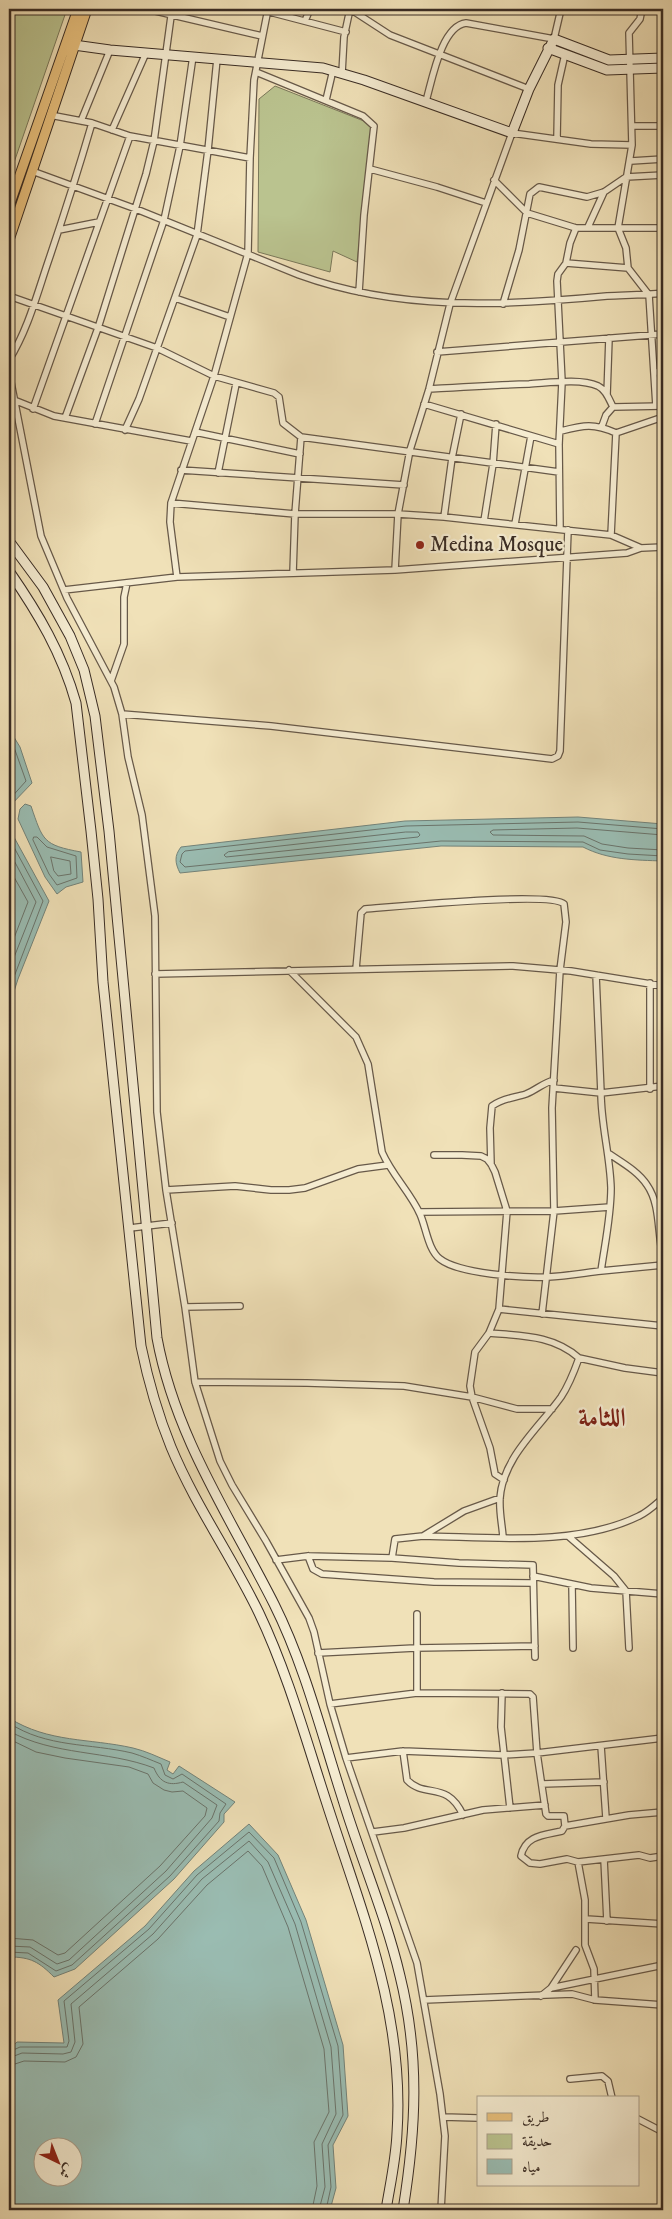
<svg xmlns="http://www.w3.org/2000/svg" width="672" height="2219" font-family="'IM FELL DW Pica',Amiri,serif">
<rect width="100%" height="100%" fill="#f0e1b8"/>
<filter id="stains"><feTurbulence type="fractalNoise" baseFrequency=".004" numOctaves="4"/><feColorMatrix values="0 0 0 0 .2 0 0 0 0 .09 0 0 0 0 .02 0 0 0 .5 -.17"/></filter>
<radialGradient id="worn" r=".72"><stop offset=".6" stop-color="#630" stop-opacity="0"/><stop offset="1" stop-color="#630" stop-opacity=".3"/></radialGradient>
<path fill="#bac38f" stroke="#7a785a" d="M9,9H67L9,177Z
M275,86L374,125L357,262L333,251L330,272L258,252L259,99Z"/>
<path fill="#9abdb3" stroke="#73837a" fill-rule="evenodd" d="M9,729L20,747L32,783L9,807Z
M25,804L31,806C43,841 43,845 81,852L83,882L66,887L57,894L45,877L18,819L20,809Z
M578,817L663,824V861C635,860 608,860 583,847L441,846L180,873C175,863 174,856 181,847L405,821Z
M9,828L49,901L18,979L9,1007Z
M9,1718C49,1743 89,1738 133,1748C146,1751 158,1757 170,1762L167,1770L173,1774L179,1766L235,1802L224,1814V1822L174,1879L75,1969L54,1977C39,1962 31,1957 9,1957Z
M249,1824L278,1855L306,1920L343,2045L348,2116L333,2145L336,2188L330,2210H9V2049L17,2042L64,2043L58,2000L145,1926L194,1871ZM72,2146V2176H42V2146Z"/>
<g fill="none" stroke-linecap="round" stroke-linejoin="round">
<path stroke="#6a746c" stroke-width="1" d="M9,739L15,750L26,781L9,800
M663,829L578,822L406,826L185,851L182,854L180,862L185,867L441,841L583,842L600,850L628,854L663,856
M406,832H418L420,835L418,837L226,857L224,855L228,852Z
M663,835L577,828L493,830L490,832L493,835L584,836L602,844L628,848L663,850
M34,837H37L47,847L76,856L77,878L57,885L49,874L33,840Z
M9,838L43,901L9,990
M9,851L36,902L9,970
M51,857L70,861L71,874L58,876L54,871Z
M9,868L28,902L9,951
M9,1723C47,1748 90,1743 132,1753C142,1756 151,1760 161,1764L165,1775L173,1779L182,1774L226,1804L220,1813L219,1821L170,1876L72,1965L56,1971L28,1953L9,1952
M9,1731C54,1756 107,1750 154,1768C160,1783 169,1786 183,1782L217,1805L212,1818L166,1871L69,1960L57,1964L30,1947L9,1946
M9,1739L36,1752L65,1758L129,1767L148,1774L153,1783L164,1790L172,1792L183,1791L207,1808L205,1816L160,1866L65,1953L58,1955L33,1940L9,1938
M9,2052L20,2047H67L69,2041L64,2001L149,1929L197,1875L249,1832L274,1858L301,1922L338,2046L343,2115L328,2145L331,2187L326,2210
M9,2058L22,2053L63,2054L71,2052L75,2042L71,2004L153,1934L202,1879L249,1841L268,1862L295,1924L331,2047L336,2114L322,2144L325,2187L319,2210
M9,2066L24,2061L65,2062L76,2057L83,2044L79,2007L158,1939L207,1885L248,1851L262,1866L288,1927L324,2049L329,2112L314,2142L317,2186L312,2210"/>
<defs>
<path id="street" d="M147,9L262,36
M258,9L346,32
M350,9L390,35L529,89
M642,9L640,19L629,33L632,145L618,228L626,248L628,268L649,295L656,406
M656,9H663
M305,21L310,9
M256,72L363,116L374,126L364,215L359,292
M342,73L344,37L350,9
M326,100L333,70
M426,101C432,81 441,26 466,23L554,39L561,9
M50,115L92,123L130,136L250,158
M81,121L110,50
M633,126H663
M112,130L146,53
M557,138L558,85L565,54
M631,161L663,159
M370,169L437,187L486,203
M32,171L136,209L299,275C398,311 503,306 607,296C626,295 644,295 663,293
M494,180L527,213L576,228H663
M588,227L604,192
M59,230L99,222
M566,263L628,268
M9,296L157,348L214,376L274,393L279,397L283,423L301,437L559,472
M175,298L230,317
M503,304L519,250L530,194L539,187L587,197L604,192L626,177L663,175
M437,352L663,334
M9,360C27,331 36,298 47,265C63,218 78,171 92,123
M9,372L41,536L67,598L114,687L122,714L128,757L142,815L155,916L157,1112L166,1190L185,1307L195,1382L220,1461L232,1485L266,1541L309,1618L314,1632L330,1704L346,1758L417,1963L440,2094L445,2136L441,2210
M654,372H663
M429,389C462,387 495,385 529,384C548,383 580,378 598,386C606,390 609,399 613,407
M607,395L609,338
M14,400L54,416L191,441
M424,404L559,444
M33,409L130,136
M663,417V457
M65,418L98,328L146,174L154,141L172,9
M95,424L164,220L180,146L193,56
M602,426L606,415L613,407L663,406
M125,430L139,399L197,235L208,150L217,59
M561,431C584,425 594,423 616,433L663,417
M195,432L300,454
M181,470L404,485
M218,473L236,384
M171,503L295,514H398L444,517L611,535L641,548L663,547
M444,517L452,458L461,414
M484,521L493,464L496,424
M515,524L531,436
M560,529L559,444L562,382L557,281L558,274L566,263L570,243L576,228
M611,535L616,433
M395,570L398,514L410,450L429,389L450,304L512,133L591,144L632,145
M293,573L295,514L301,437
M177,577L170,522L171,503L214,376L248,253L250,158L254,80L268,9
M64,590L177,577L395,570L627,553L641,548
M111,681L124,644V597L127,583
M122,714L271,726L552,759L558,756L560,751L568,530
M356,969L361,913L365,909C392,907 551,891 564,904L566,922L560,970L552,1108L554,1211L542,1314
M289,970L356,1037L368,1064L382,1152C392,1175 410,1192 420,1214C426,1227 428,1250 440,1259C459,1274 523,1278 548,1277C566,1276 584,1273 601,1271C605,1243 611,1216 611,1188C610,1155 601,1125 601,1093L554,1088
M155,974L513,966L571,971L663,986
M596,975L601,1093L663,1086
M650,1089V983
M608,1153C621,1162 638,1171 647,1185C661,1205 657,1233 663,1256
M434,1155H462L481,1156L487,1159L491,1164L495,1172L507,1211L499,1309L489,1333L475,1352L470,1386L472,1397L490,1448L495,1474L504,1480
M491,1164L490,1128L492,1106C503,1098 514,1098 526,1094C536,1090 543,1083 554,1080
M166,1190L235,1186L271,1190H289L305,1188L358,1169L388,1165
M419,1212L554,1211L610,1207
M130,1228L172,1223
M601,1271L663,1265
M185,1307L240,1306
M499,1309L663,1326
M489,1333C522,1336 553,1335 579,1358
M195,1382L307,1383L404,1386L472,1397L517,1409H552
M423,1536C491,1537 576,1547 639,1516C648,1512 656,1504 663,1498
M568,1536L614,1576L626,1591L629,1648
M503,1537C502,1524 499,1511 500,1498C503,1457 539,1428 561,1397C569,1385 574,1372 579,1358L625,1368L663,1373
M308,1556L313,1569L322,1574L434,1582L532,1583
M392,1558L459,1563L533,1565L535,1657
M276,1560L308,1556L392,1558L395,1539L423,1536L464,1511L500,1498
M533,1576L591,1588L663,1594
M572,1585L573,1648
M417,1614V1693
M318,1653L415,1648L535,1646
M502,1693L501,1727L510,1808
M330,1704L417,1693L530,1694L533,1697L537,1753L546,1814L548,1816H564L565,1826L562,1831C545,1835 525,1835 521,1856L530,1863L540,1864L567,1859L578,1862L639,1855L650,1858L663,1856
M601,1746L606,1818
M403,1751L407,1780C425,1799 447,1780 463,1815
M346,1758L403,1751L503,1755L537,1753L663,1738
M542,1784L604,1782
M565,1826L629,1815L663,1812
M373,1832L404,1828L483,1810L545,1805
M604,1859L607,1921
M578,1862L585,1900V1945L594,1969L595,2000
M586,1919L663,1924
M551,1988L576,1950
M541,1996L551,1988L663,1965
M424,2000L572,1994L595,2000L663,2005
M570,2079L602,2076L608,2081L612,2098
M443,2117L478,2118
M638,2119L663,2132"/>
<path id="secondary" d="M74,45L110,50L323,68L364,80L512,133L529,89L554,39L609,60L663,58
M548,48L607,70L663,68
M9,541L43,587L70,636L84,670L95,716L109,831L157,1338C175,1436 230,1517 274,1604C305,1666 322,1735 343,1800C361,1859 386,1916 400,1976C420,2057 416,2129 403,2210
M9,571C38,613 62,653 76,703L91,831L98,899L103,982L141,1346C148,1380 158,1415 171,1447C195,1505 232,1557 259,1613C288,1674 306,1740 327,1804C362,1913 405,2015 397,2133C396,2159 390,2185 386,2210"/>
<path id="primary" d="M9,206L78,9
M9,240L87,9"/>
</defs>
<use href="#street" stroke="#675949" stroke-width="8"/>
<use href="#secondary" stroke="#392c24" stroke-width="11"/>
<use href="#primary" stroke="#392c24" stroke-width="11"/>
<use href="#street" stroke="#f5ecd1" stroke-width="5.5"/>
<use href="#secondary" stroke="#f5ecd1" stroke-width="9"/>
<use href="#primary" stroke="#e8c07c" stroke-width="9"/>
</g>
<circle fill="#8f2418" stroke="#f5ecd1" stroke-width="2" cx="420" cy="545" r="5"/>
<g text-anchor="middle" dominant-baseline="central" stroke-width="4.5" stroke-linejoin="round" paint-order="stroke">
<g font-size="21" fill="#392c24" stroke="#f5ecd1" text-anchor="start">
<text x="430" y="545">Medina Mosque</text>
</g>
<g font-size="26" font-weight="bold" fill="#7a1f14" stroke="#f5ecd1">
<text x="602" y="1418">اللثامة</text>
</g>
</g>
<rect width="672" height="2219" fill="none" stroke="#f0e1b8" stroke-width="30"/>
<rect x="10" y="10" width="652" height="2199" fill="none" stroke="#392c24" stroke-width="2.5"/>
<rect x="15" y="15" width="642" height="2189" fill="none" stroke="#392c24"/>
<rect x="477" y="2096" width="162" height="90" fill="#f5ecd1" stroke="#aa9f8c"/>
<rect x="487" y="2113" width="25" height="8" fill="#e8c07c" stroke="#aa9f8c"/>
<text x="522" y="2122" font-size="15" fill="#392c24">طريق</text>
<rect x="487" y="2134" width="25" height="15" fill="#bac38f" stroke="#aa9f8c"/>
<text x="522" y="2146" font-size="15" fill="#392c24">حديقة</text>
<rect x="487" y="2159" width="25" height="15" fill="#9abdb3" stroke="#aa9f8c"/>
<text x="522" y="2172" font-size="15" fill="#392c24">مياه</text>
<g transform="translate(58 2162) rotate(137)"><circle r="24" fill="#f5ecd1" stroke="#aa9f8c"/>
<path d="M0-4L9 19L0 12L-9 19Z" fill="#8f2418"/>
<text y="-8" font-size="14" font-weight="bold" text-anchor="middle" fill="#392c24">ش</text>
</g>
<rect width="100%" height="100%" filter="url(#stains)"/>
<rect width="100%" height="100%" fill="url(#worn)"/>
</svg>
